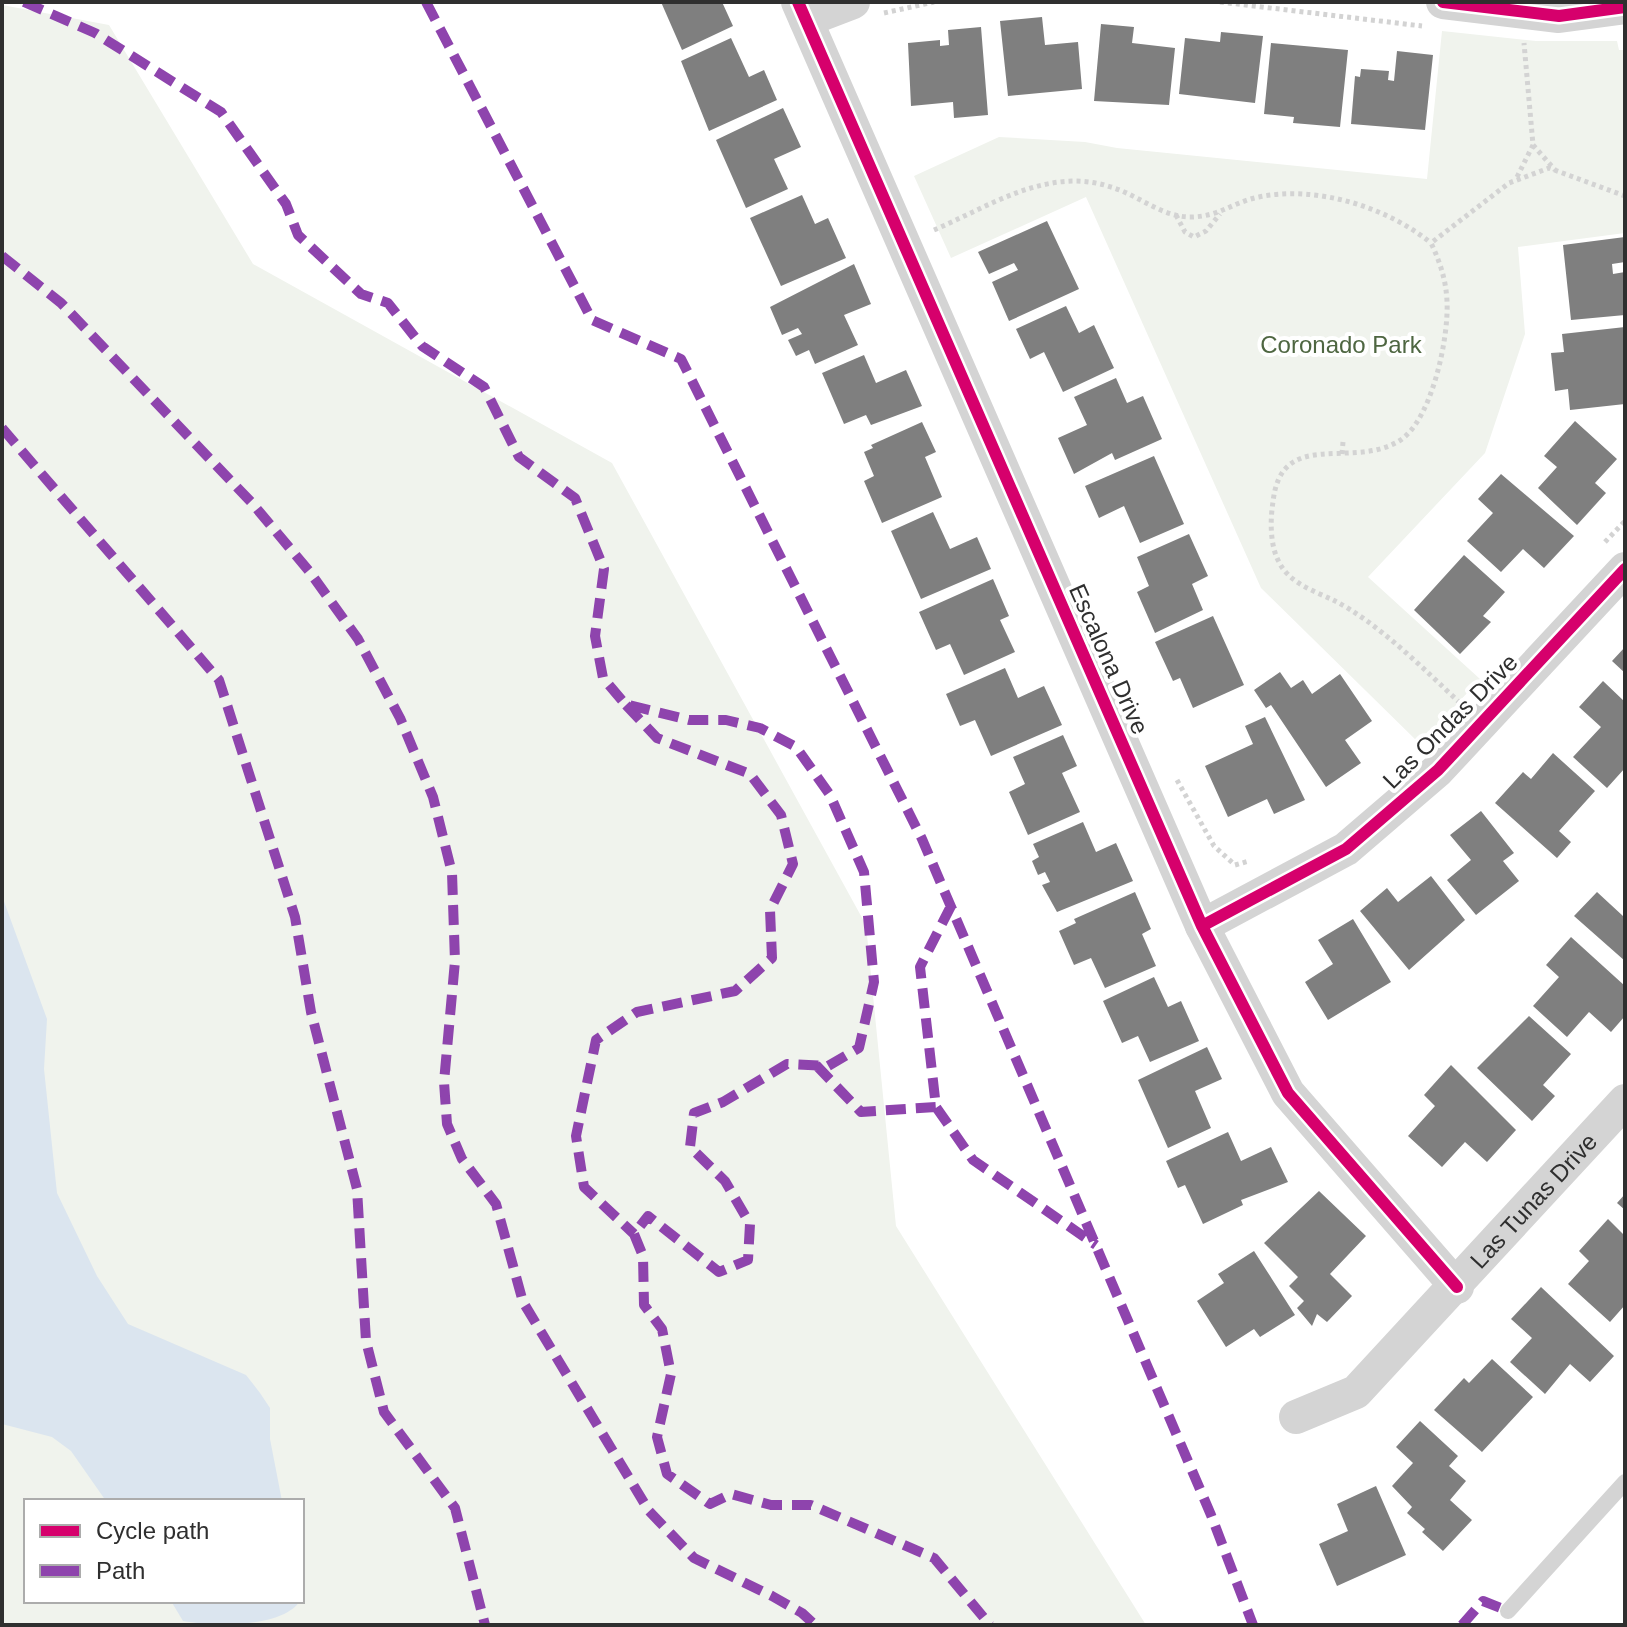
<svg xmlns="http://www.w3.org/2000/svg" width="1627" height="1627" font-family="Arial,sans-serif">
<rect width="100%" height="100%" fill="#fff"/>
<path fill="#f0f3ed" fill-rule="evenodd" d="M2,5L109,25L253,264L612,463L866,925L896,1226L1146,1625H2ZM26,1501H302V1601H26Z
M1442,31L1536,41H1617L1619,50H1625V233L1518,247L1525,334L1485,453L1368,577L1480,679L1420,744L1261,588L1086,197L951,258L914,176L999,137L1085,142L1117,148L1427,179Z"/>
<path fill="#dbe5ef" d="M2,896L47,1019L44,1069L57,1193L97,1276L128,1324L246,1375L260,1393L270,1408V1439L282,1501H106L71,1451L52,1437L2,1424Z
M171,1601H300C283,1627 218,1627 183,1621Z"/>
<path fill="#7f7f7f" d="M661,2H722L733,26L682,50Z
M1042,17L1045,45L1078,42L1082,89L1008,96L1000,21Z
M1101,24L1134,27L1132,43L1175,48L1169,105L1094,101Z
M981,27L988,115L954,118L953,102L911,106L908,43L940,40V46L949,45L948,30Z
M1221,32L1263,36L1255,103L1179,94L1185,38L1220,42Z
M731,38L749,77L764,70L777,100L709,131L681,61Z
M1271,43L1348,50L1340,127L1293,123L1294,117L1264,114Z
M1397,51L1433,55L1425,130L1351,124L1355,76L1360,77L1361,69L1389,71L1388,80L1394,81Z
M783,108L801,147L774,159L788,189L746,208L716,140Z
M802,195L815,224L828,218L846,258L781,286L750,218Z
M1047,221L1079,289L1009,321L992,282L1018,270L1014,263L989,274L978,252Z
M1625,237V262L1612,264L1613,274L1625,272V315L1571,320L1563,245Z
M854,264L871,304L844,315L858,345L815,364L809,350L796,356L788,340L802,334L798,328L782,335L770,307Z
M1066,306L1079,333L1094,325L1114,368L1063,392L1044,352L1030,359L1016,329Z
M1625,327V404L1570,410L1568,389L1555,391L1551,353L1564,352L1562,334Z
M864,355L876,383L906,370L922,406L871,425L866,415L844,424L822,373Z
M1116,378L1127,403L1143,396L1162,439L1115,460L1112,453L1074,474L1058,438L1087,425L1074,397Z
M1575,421L1617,459L1595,483L1606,493L1577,525L1538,488L1557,467L1544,456Z
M922,422L936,452L925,457L942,497L882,523L864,481L874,476L864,452L873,448L871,445Z
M1154,456L1184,524L1140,543L1124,506L1099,518L1085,486Z
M1501,474L1574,536L1544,568L1523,549L1501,572L1467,541L1493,513L1478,499Z
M933,512L950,549L977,537L991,569L921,599L891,531Z
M1189,534L1208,576L1192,584L1203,610L1155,633L1137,592L1149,586L1137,557Z
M1464,555L1505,592L1483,616L1491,622L1460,654L1414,610Z
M993,579L1009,616L1000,620L1015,652L964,675L950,644L936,650L919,612Z
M1213,616L1244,685L1193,708L1180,678L1173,681L1155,642Z
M1625,647V673L1612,661Z
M1005,668L1018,698L1044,686L1062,725L991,756L975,720L960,726L946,694Z
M1280,672L1291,688L1303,680L1312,694L1340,674L1372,721L1345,740L1361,763L1326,787L1271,705L1266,708L1254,690Z
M1603,681L1625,702V768L1607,788L1573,757L1601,727L1579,707Z
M1265,717L1305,800L1274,814L1267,799L1228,817L1205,766L1253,744L1245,726Z
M1063,735L1077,766L1062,773L1080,812L1028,835L1009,792L1025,784L1013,757Z
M1553,753L1595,791L1559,831L1571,842L1557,858L1495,803L1523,772L1531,779Z
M1481,811L1514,853L1503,861L1519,881L1476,915L1447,880L1471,860L1450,835Z
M1083,822L1096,852L1116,843L1133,881L1057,912L1042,885L1050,882L1045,872L1038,875L1032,861L1039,857L1033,844Z
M1431,876L1465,920L1409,970L1360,911L1387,888L1398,902Z
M1135,892L1151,929L1142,934L1156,966L1105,988L1091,958L1074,965L1059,931L1076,923L1074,919Z
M1597,892L1623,916L1625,914V961L1574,916Z
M1353,919L1391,982L1328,1020L1305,982L1333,964L1318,940Z
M1571,937L1625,986V1016L1611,1032L1589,1012L1567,1037L1533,1006L1559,977L1546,965Z
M1154,977L1168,1007L1181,1001L1199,1041L1150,1062L1138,1036L1122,1043L1103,1001Z
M1529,1016L1571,1054L1543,1085L1555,1096L1532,1121L1477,1068Z
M1207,1047L1222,1079L1195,1091L1211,1128L1168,1148L1138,1080Z
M1451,1065L1516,1130L1487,1162L1465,1142L1442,1167L1408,1136L1435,1106L1424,1095Z
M1228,1132L1241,1161L1271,1147L1288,1182L1241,1200L1243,1205L1203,1224L1185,1185L1178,1188L1166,1161Z
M1319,1191L1366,1236L1330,1274L1352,1296L1327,1322L1317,1314L1312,1326L1297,1308L1304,1301L1289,1286L1298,1277L1264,1243Z
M1625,1194V1210L1617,1203Z
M1608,1219L1625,1236V1305L1610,1322L1568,1284L1589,1261L1579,1251Z
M1254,1251L1295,1315L1260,1337L1254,1329L1226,1347L1197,1301L1224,1283L1218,1274Z
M1541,1287L1614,1356L1590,1382L1570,1364L1545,1394L1510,1362L1532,1338L1511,1319Z
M1492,1359L1533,1397L1482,1452L1434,1410L1464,1378L1469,1383Z
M1420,1421L1458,1456L1449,1466L1466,1481L1450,1500L1472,1520L1443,1551L1422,1532L1425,1529L1407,1513L1412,1507L1392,1486L1413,1463L1396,1447Z
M1376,1486L1406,1555L1337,1586L1319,1544L1348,1531L1337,1504Z"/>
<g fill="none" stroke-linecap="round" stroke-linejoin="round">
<path stroke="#d3d3d3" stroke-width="5" stroke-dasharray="4 4" stroke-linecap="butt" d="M1220,2L1422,26
M884,13L934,2
M1533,145L1555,170
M1517,177L1533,145L1524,43
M1176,215L1185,232L1194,237L1206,231L1220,214
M934,230C990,206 1048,166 1111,187C1138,195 1162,217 1190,217C1219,217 1233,202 1259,197C1316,185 1387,207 1431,243
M1342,454L1343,442
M1605,542L1625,521
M1460,703C1425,670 1376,621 1333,600C1314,591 1289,583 1279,562C1270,546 1270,520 1273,502C1281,427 1351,470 1399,441C1432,421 1449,337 1447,301C1446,280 1440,262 1431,243L1509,183L1549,168L1625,196
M1177,780L1214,846L1235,865L1249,861"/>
<path stroke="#d4d4d4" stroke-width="16" d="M1508,1611L1625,1482"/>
<g stroke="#d4d4d4" stroke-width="34">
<path d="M798,2L1202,926L1288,1093L1457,1287"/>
<path d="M1443,2L1559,16L1625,7"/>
<path d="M806,20L853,2"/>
<path d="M1202,926L1346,849L1438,770L1625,569"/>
<path id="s1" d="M1296,1417L1356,1392L1625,1101"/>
</g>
<path stroke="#8e44ad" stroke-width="10" stroke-dasharray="20 10" stroke-linecap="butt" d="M24,2L95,33L221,112L286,204L298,235L361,294L388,303L422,346L484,387L519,457L575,498L604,569L595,636L603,678L625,704L689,720H726L760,728L796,747L830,795L864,872L874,982L859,1048L828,1066L787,1064L723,1102L694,1113L690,1147L725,1181L750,1224L748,1260L719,1272L648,1216L634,1234L643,1256L644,1305L662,1329L671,1374L657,1437L667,1474L710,1504L731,1494L771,1505H811L934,1558L990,1625
M426,2L592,320L681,359L922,839L1211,1515L1253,1625
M2,256L61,303L252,503L309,571L358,639L400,718L433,797L452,873L455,961L444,1082L447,1124L462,1159L496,1204L523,1302L649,1511L694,1558L772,1596L802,1613L815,1625
M2,428L219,680L295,917L311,1012L357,1189L366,1341L384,1412L455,1508L485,1625
M626,705L657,738L750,774L781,815L793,864L770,910L772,958L735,991L637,1012L596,1040L576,1136L584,1187L634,1234
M951,906L920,967L936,1107L973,1160L1096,1245
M816,1065L861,1112L936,1107
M1462,1625L1483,1601L1508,1611"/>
<defs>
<path id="cycleway" d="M798,2L1202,926L1288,1093L1457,1287
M1443,2L1559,16L1625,7
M1202,926L1346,849L1438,770L1625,569"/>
</defs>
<use href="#cycleway" stroke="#fff" stroke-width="17"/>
<use href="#cycleway" stroke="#d6006c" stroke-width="12"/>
</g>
<g text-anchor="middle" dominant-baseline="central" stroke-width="8" stroke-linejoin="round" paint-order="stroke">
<g font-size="24" fill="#4e6641" stroke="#fff">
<text x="1341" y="344">Coronado Park</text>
</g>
<g font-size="24" fill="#2f2f2f" stroke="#fff">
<text transform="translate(1109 659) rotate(66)">Escalona Drive</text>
<text transform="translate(1450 721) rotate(-45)">Las Ondas Drive</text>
<text stroke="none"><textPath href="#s1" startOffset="326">Las Tunas Drive</textPath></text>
</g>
</g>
<rect width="1627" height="1627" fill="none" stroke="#2f2f2f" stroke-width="8"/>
<rect x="24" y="1499" width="280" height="104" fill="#ffffff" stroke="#acacac" stroke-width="2"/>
<rect x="40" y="1525" width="40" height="12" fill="#d6006c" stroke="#acacac" stroke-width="2"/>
<text x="96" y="1539" font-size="24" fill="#2f2f2f">Cycle path</text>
<rect x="40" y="1565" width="40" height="12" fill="#8e44ad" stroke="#acacac" stroke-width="2"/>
<text x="96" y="1579" font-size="24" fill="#2f2f2f">Path</text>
</svg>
